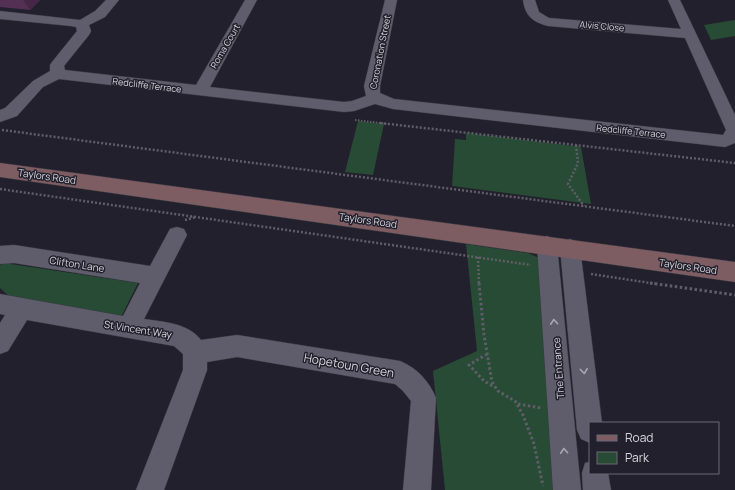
<svg xmlns="http://www.w3.org/2000/svg" width="735" height="490" font-family="Manrope,sans-serif">
<rect width="100%" height="100%" fill="#22202c"/>
<path fill="#274b35" d="M735,20V36L711,40L704,25Z
M358,121L384,124L373,175L345,172Z
M466,133L581,147L591,204L452,186L455,139L466,140Z
M466,244L528,253L541,259L555,490H445L433,371L477,351Z
M4,263L138,283L120,319L14,301L0,288V265Z"/>
<g fill="none" stroke-linecap="round" stroke-linejoin="round">
<defs>
<path id="street" d="M106,0H119L105,17L89,25L91,31L89,35L64,66L65,70L196,85L245,0H257L210,87L344,102L352,101L366,96L364,86L385,0H397L380,86V93L394,99L723,135L726,130L685,38L548,26C533,22 525,16 523,0H535L539,12L549,18L681,29L668,0H680L735,115V143L725,147L393,109L375,104L354,111L344,112L59,79L43,87L17,116L0,122V110L5,108L33,81L50,71V65L52,62L77,31L76,27L71,26L0,19V11L80,20L95,11Z
M177,227L184,229L187,235L144,319C164,322 188,323 201,340L237,335L400,361C417,368 429,381 436,398L431,490H403L411,401L403,391L395,384L237,357L207,362V370L164,490H136L183,370V354L174,346L27,320L8,351L0,354V323L5,315L0,314V294L123,316L140,283L14,263L0,264V246L14,245L150,266L170,229Z
M547,236L554,239L557,245L581,490H553L537,245L540,239Z
M570,239L577,242L580,248L602,423H590V443L581,439L577,430L560,248L563,242Z
M590,462V473H608L611,490H583L582,473L585,463Z"/>
<path id="secondary" d="M0,163L735,262V282L0,177Z"/>
</defs>
<use href="#street" stroke="#3d3b44" stroke-width="1"/>
<use href="#secondary" stroke="#3d3b44" stroke-width="1"/>
<path stroke="#5f5e68" stroke-width="2" stroke-dasharray="1.5 1.5" stroke-linecap="butt" d="M355,120L389,124"/>
<path stroke="#5f5e68" stroke-width="2.5" stroke-dasharray="2 2" stroke-linecap="butt" d="M380,123L735,163
M2,130L735,226
M576,145L578,163L568,184L584,206
M0,189L531,265
M185,220L196,217
M478,257L479,284
M591,274L657,284"/>
<path stroke="#5f5e68" stroke-width="3" stroke-dasharray="2.5 2.5" stroke-linecap="butt" d="M479,283L484,335L492,382L498,391L515,401L523,415L534,444L543,486
M650,283L735,295
M487,354L469,365L484,381L493,386
M518,404L541,408"/>
<use href="#street" fill="#5f5d6b" fill-rule="evenodd"/>
<use href="#secondary" fill="#7d5d62" fill-rule="evenodd"/>
</g>
<path fill="#533054" d="M0,0H40L30,10L0,7Z"/>
<path fill="#432745" d="M23,0H40L30,10Z"/>
<defs><path id="oneway-chevron" d="M-2-3.5L2.5 0L-2 3.5" fill="none" stroke-width="1.6" stroke-linecap="round" stroke-linejoin="round"/></defs>
<g stroke="#a7a6b0">
<use href="#oneway-chevron" transform="translate(554 322) rotate(-94)"/>
<use href="#oneway-chevron" transform="translate(584 371) rotate(84)"/>
<use href="#oneway-chevron" transform="translate(564 451) rotate(-94)"/>
</g>
<g text-anchor="middle" dominant-baseline="central" stroke-width="3" stroke-linejoin="round" paint-order="stroke">
<g font-size="9" fill="#d7d6de" stroke="#22202c">
<text transform="translate(602 26) rotate(5)">Alvis Close</text>
<text transform="translate(225 46) rotate(-60)">Roma Court</text>
<text transform="translate(380 52) rotate(-79)">Coronation Street</text>
<text transform="translate(147 85) rotate(7)">Redcliffe Terrace</text>
<text transform="translate(631 131) rotate(6)">Redcliffe Terrace</text>
</g>
<g font-size="10" fill="#d7d6de" stroke="#22202c">
<text transform="translate(47 176) rotate(8)">Taylors Road</text>
<text transform="translate(368 220) rotate(8)">Taylors Road</text>
<text transform="translate(77 264) rotate(9)">Clifton Lane</text>
<text transform="translate(688 266) rotate(8)">Taylors Road</text>
<text transform="translate(138 329) rotate(9)">St Vincent Way</text>
<text transform="translate(558 368) rotate(-94)">The Entrance</text>
</g>
<g font-size="12" fill="#d7d6de" stroke="#22202c">
<text transform="translate(349 365) rotate(10)">Hopetoun Green</text>
</g>
</g>
<rect x="589" y="422" width="130" height="52" fill="#22202c" stroke="#6a6973"/>
<rect x="597" y="435" width="20" height="6" fill="#7d5d62" stroke="#6a6973"/>
<text x="625" y="442" font-size="12" fill="#d7d6de">Road</text>
<rect x="597" y="452" width="20" height="12" fill="#274b35" stroke="#6a6973"/>
<text x="625" y="462" font-size="12" fill="#d7d6de">Park</text>
</svg>
